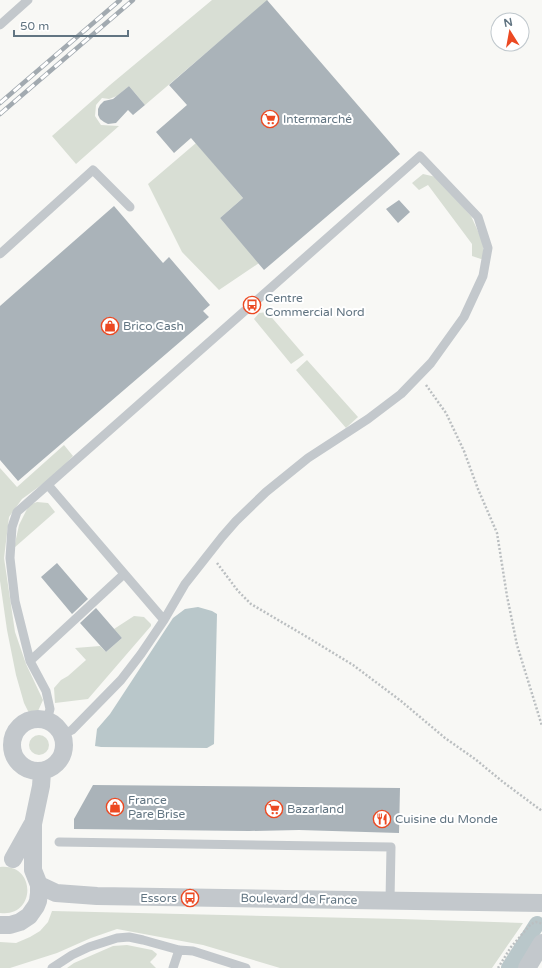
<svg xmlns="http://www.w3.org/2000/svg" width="542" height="968" font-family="'Varela Round',sans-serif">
<rect width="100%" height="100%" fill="#f8f8f5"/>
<path fill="#d8ded4" d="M212,0H268L145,105L129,86L117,96L109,99L102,98L96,105L95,116L101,125L119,126L76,164L52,136L110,85Z
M196,143L243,198L220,218L259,263L219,290L182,252L148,184Z
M423,174L436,177L471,216L482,240L485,258L481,259L472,256V244L428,185L419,190L412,183Z
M267,312L304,355L291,364L254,319L259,313Z
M307,360L358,417L346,428L296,370Z
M64,445L73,456L55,475L22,499L9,517L4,558L15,632L26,664L43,700L38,711L33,713H29L24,703L16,675L7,630L0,581V468L17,487Z
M37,502L48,503L55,512L14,548L19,525L29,505Z
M134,616L144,617L151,624V626L88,699L55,703L54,688L61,680L68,676L86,660L75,648L100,646L106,652L122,638L114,629Z
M29 745a10 10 0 1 1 20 0a10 10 0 1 1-20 0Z
M0,867C37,863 36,918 0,913Z
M52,911L400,919L523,923L492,968H280L203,945L117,929L91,938L57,953L10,968H0V942L16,943L30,937L40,931L48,922Z
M127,945L152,950L157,954L156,956L150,962L156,968H67L74,963L113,946Z"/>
<path fill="#b9c7ca" d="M198,607L212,611L217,614L214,744L207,748L101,747L95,746L97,729L110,714L173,618L185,609Z"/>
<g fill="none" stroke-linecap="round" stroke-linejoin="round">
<path stroke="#b9c7ca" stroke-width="16" d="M509,968L537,924"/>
</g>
<path fill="#aab3b9" d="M267,0L400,154L264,270L220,218L243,198L191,138L174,153L156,132L187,105L169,85Z
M129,86L145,105L133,115L128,110L116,123L108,124L104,122L100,119L98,115V109L100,105L104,101L113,99Z
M399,200L410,212L398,223L386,209Z
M114,206L163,263L169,257L210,305L203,311L209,317L18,481L0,460V306Z
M57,563L88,599L72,614L41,577Z
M96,608L122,638L106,652L80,623Z
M93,785L400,788L399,833L299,830L249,831L74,829V819Z"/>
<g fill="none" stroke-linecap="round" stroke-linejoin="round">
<path stroke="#bbbfc1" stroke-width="2.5" stroke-dasharray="2 2" stroke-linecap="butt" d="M426,385L446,413L464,451L478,489L497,533L507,596L517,645L542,726
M217,563L238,591L251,604L307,637L353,665L401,701L445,738L475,759L503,782L542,811
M498,968L511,947L531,924L536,922L540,923L542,924"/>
<path stroke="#c3c8cc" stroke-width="9" d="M0,25L28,0
M0,254L93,170L130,207
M48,485L164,620
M30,661L124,574
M47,720L50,709L46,691L30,661L15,601L10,558L12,527L17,512L420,156L478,217L488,248L483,276L464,317L431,363L401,394L368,419L308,458L266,492L236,521L222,537L185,584L164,620L141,654L121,680L72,730L62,735
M59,842L391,847L390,900
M52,968L72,955L89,947L117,938L129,937L143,940L179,950L193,951L246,968
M173,968L179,950"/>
<path stroke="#c3c8cc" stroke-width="18" d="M12 745a26 26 0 1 1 52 0a26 26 0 1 1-52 0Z
M13,859L32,825
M39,885L56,893L97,896L542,903
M0,925H10L20,922L29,916L36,906L38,901L39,893V885L33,870V824L41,786L42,772
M527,968L542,943"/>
<defs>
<path id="rail" d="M0,103L120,0
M0,114L133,0"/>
</defs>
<use href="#rail" stroke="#a2aab0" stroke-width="4.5"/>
<use href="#rail" stroke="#fff" stroke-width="3" stroke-dasharray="9" stroke-linecap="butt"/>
</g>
<defs>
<symbol id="supermarket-ring" viewBox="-11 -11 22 22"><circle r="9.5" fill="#fff" stroke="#ec4922" stroke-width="1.5"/><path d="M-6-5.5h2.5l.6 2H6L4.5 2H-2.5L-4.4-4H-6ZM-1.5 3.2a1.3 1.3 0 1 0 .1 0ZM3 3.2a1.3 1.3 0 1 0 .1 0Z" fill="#ec4922"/></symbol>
<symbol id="bus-ring" viewBox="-11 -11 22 22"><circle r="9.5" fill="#fff" stroke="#ec4922" stroke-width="1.5"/><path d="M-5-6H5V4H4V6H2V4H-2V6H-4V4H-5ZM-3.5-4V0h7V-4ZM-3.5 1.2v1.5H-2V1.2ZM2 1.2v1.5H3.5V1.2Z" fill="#ec4922"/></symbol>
<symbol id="shop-ring" viewBox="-11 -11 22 22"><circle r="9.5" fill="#fff" stroke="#ec4922" stroke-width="1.5"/><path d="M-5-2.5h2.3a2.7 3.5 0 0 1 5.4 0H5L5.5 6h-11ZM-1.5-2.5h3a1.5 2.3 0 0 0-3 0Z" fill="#ec4922"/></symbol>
<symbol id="restaurant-ring" viewBox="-11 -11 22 22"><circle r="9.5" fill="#fff" stroke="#ec4922" stroke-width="1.5"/><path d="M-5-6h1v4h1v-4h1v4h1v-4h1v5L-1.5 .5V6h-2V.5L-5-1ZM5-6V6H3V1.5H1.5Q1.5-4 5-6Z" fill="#ec4922"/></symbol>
</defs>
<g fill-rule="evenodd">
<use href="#supermarket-ring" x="260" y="109" width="20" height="20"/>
<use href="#bus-ring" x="242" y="295" width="20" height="20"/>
<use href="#shop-ring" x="100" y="316" width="20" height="20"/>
<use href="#shop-ring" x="105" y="797" width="20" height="20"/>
<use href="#supermarket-ring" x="264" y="799" width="20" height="20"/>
<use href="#restaurant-ring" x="372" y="809" width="20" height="20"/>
<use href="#bus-ring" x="180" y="888" width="20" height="20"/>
</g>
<g text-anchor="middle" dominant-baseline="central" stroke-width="4" stroke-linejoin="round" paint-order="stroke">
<g font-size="12" fill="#627582" stroke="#fff" text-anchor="start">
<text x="283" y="119">Intermarché</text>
<text x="265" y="298">Centre<tspan x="265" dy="14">Commercial Nord</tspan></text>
<text x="123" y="326">Brico Cash</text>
<text x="128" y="800">France<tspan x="128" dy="14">Pare Brise</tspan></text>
<text x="287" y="809">Bazarland</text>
<text x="395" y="819">Cuisine du Monde</text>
<text x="177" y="898" text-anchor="end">Essors</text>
</g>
<g font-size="12" fill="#627582" stroke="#fff">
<text transform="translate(299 899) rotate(1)">Boulevard de France</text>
</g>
</g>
<g transform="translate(510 32) rotate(349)"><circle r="19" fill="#ffffff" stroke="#c0c8cd"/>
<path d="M0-3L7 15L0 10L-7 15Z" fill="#ec4922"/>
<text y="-6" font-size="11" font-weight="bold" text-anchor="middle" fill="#627582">N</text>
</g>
<path d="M14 30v6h114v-6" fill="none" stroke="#627582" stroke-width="2"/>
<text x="20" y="30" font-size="12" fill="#627582" stroke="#ffffff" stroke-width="3" paint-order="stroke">50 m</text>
</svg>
